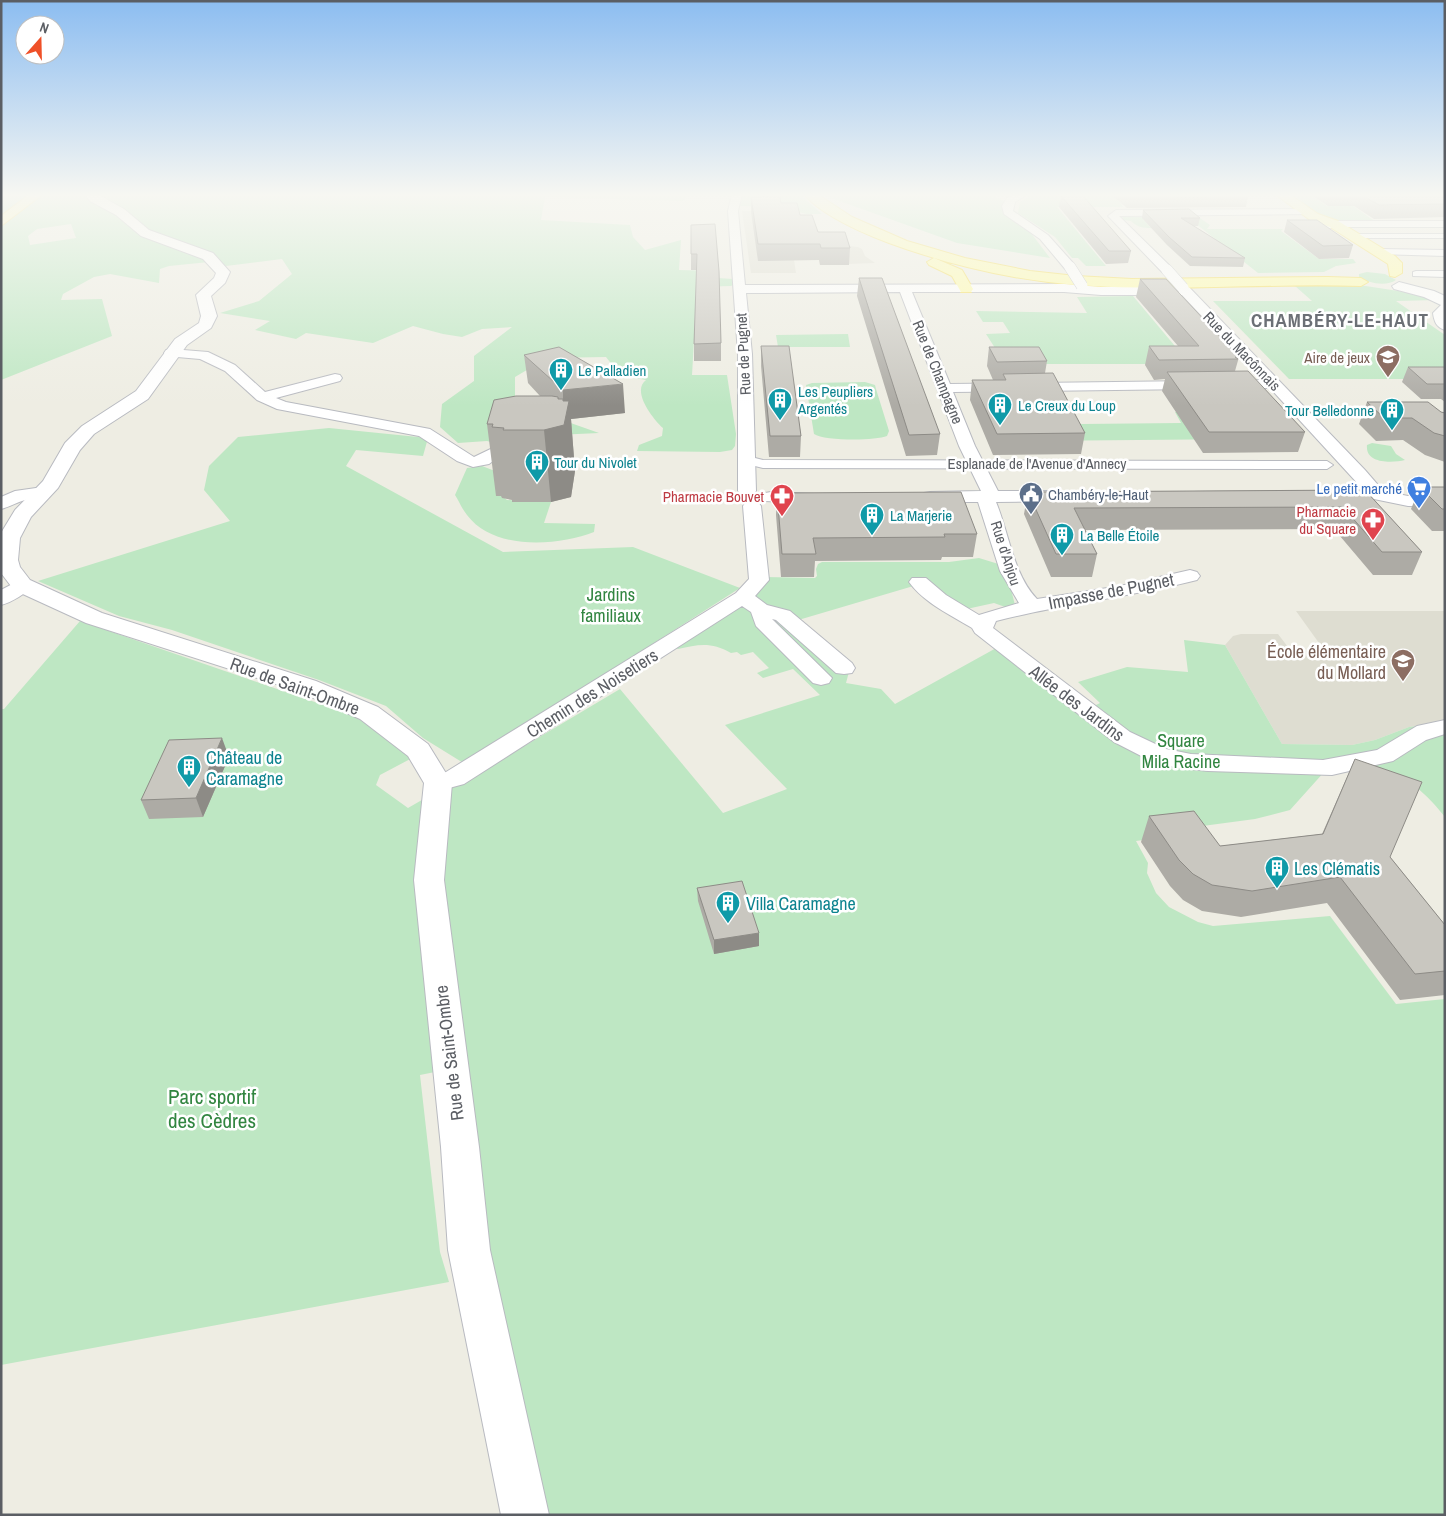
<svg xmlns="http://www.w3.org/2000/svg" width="1446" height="1516" font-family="'Archivo Narrow',sans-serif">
<rect width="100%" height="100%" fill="#eeede3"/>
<path fill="#deddd1" d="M742,211H779L798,227L849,246L858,247L862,249L865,256L875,263L820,265L819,260H794L796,273H751Z
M1296,611H1444L1445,723L1409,727L1375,740L1352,745L1282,744L1225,645L1233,636L1241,634H1278L1291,651L1324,650Z"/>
<path fill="#bee7c3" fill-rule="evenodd" d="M1,194H691L683,201L545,197L541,220L630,225L633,237L645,250L681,240L679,270L716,271L718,278L733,279V285L731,286L697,287L692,375H727L736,434L735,446L732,450L720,452L637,451L639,445L662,436L663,428C653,419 631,391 646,380L620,375L606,357L547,358L515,377V399L565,421L599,433L556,435L525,451L487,441L458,443L440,427L442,404L474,381V356L512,327L482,329L462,337L443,334L413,326L373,343L306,333L296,339L255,330L270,321L220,313L259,301L292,274L282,259L226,266L219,261L169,266L160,269L159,283L110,274L94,277L63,294L61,300L102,299L112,336L1,380ZM71,224L76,238L30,245L28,236L37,229Z
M743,194H799L822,214H806L781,207L739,206Z
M820,194H988L1008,203L1050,258L957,243Z
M1034,194H1168L1177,200L1119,201L1123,207H1057L1106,266H1086L1078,258H1072L1055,237L1018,213L1020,202Z
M1288,194H1309L1327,206H1353L1373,220C1343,229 1311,213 1288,194Z
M1126,215L1136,217L1197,216L1210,225L1207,229H1283L1281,231L1319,259H1353L1356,263L1336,266L1324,272L1258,273L1190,219H1143L1150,227L1158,228C1146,228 1139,229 1131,221L1124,220L1122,217Z
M1367,272L1385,274L1396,280C1386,287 1368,283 1359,277V274Z
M1359,285L1405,292L1436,300L1396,301L1445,335V379H1289L1213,301H1312L1295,286Z
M1133,296L1190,364H1031L995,348L986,334L1010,333L1003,322H983L976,311L1087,313L1077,297Z
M848,334L850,347H778L776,335Z
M865,382L875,385L876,389L889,431L887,436C875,441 824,441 814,434L806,385L812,383Z
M1175,412H1227L1249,439L1027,441L1074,421L1081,424L1181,423Z
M329,428L428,438L423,456L356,450L346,466L503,552L633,547L740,588L465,764L423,738L386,706L319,680L172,630L119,616L38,581L230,521L204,490L209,466L238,437Z
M1372,443L1391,446L1396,454L1405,460C1392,463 1365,464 1367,445Z
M482,466L495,471L502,496L507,500L551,502L544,523L595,524L594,532C558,546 494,551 467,515C462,509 459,501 455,495L467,468Z
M979,558L1005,566L1015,605L1008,608L994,603L962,610L927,582L795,621L850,668L846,683L881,689L895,704L998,647L1090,708L1100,703L1078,682L1127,667L1188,672L1184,640L1225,645L1282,744L1352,745L1375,740L1409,727L1445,723V817C1428,795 1407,776 1380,769C1366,765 1339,770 1325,771L1290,810L1255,819L1180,829V835L1136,841L1148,863L1147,873L1156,893L1169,907L1198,922L1213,926L1330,916L1396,1004L1445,999V1515H541L478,1239L436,885L449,785L486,769L620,689L723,813L787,789L725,725L820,695L793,669L763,678L757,673L769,668L753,652L741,655L737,652L731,653C712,642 699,644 678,649L673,646L765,577L815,578L817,576L816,569L818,564L822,562H949Z
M80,621L355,716L414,757L380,775L376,785L408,808L434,793L440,1071L420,1075L440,1252L449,1282L1,1365V709H4Z"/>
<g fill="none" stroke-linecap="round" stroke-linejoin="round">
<defs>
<path id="pedestrian" d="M1350,234H1445V238H1350Z
M1380,249L1445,250V256L1377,254L1376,252Z
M1416,271H1445V277L1413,276V272Z
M747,456L763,460L1327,461L1333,465L1327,469L763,468L743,463L741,460Z"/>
<path id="minor" d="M732,194H742L738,211L745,285L1064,284L1101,287L1187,285L1365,470L1378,485V490L1408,496L1445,497V507L1408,506L1369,498H1329L1326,494L1329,490L1360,488V486L1270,388H1223L1221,385L1228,381L1262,380L1182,295H1101L1064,292H912L950,384L1194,381L1201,385L1194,389L953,392L975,446L998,491H1059L1065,492L1068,496L1065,500L1059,501L996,502C1009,533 1013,574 1037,599L1120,586L1190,570L1197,572L1200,576L1197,580C1130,597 1062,604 996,621L993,628L1130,732L1166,749L1191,754L1323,760L1377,750L1417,726L1445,720V734L1426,740L1393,761L1332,775L1208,771L1174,767L1149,760L1114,742L975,633L972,628C951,615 924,603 909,582L912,578H926L946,595L979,615L1019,603L1000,571L978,502H930L924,501L921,497L924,493L930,492L981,491L959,446L900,292L746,293L752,354L756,491L753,495H741L738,491V354L728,211Z
M1015,194H1028L1015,202L1013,211L1048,235L1074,264V270H1066L1040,239L1004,214L1002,206L1007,198Z
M1307,209L1311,210V214L1119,216L1171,267V273H1163L1108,216L1116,210Z
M1334,221H1445V227H1335L1324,230L1319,227Z
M171,349L208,352L235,365L265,392L335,374L340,375L342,378L340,381L276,398L286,402L430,429L474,457L501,444L509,449L489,464L473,467L457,461L419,436L277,409L257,400L225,371L200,359L166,356L164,353L166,350Z
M36,488C42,489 44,492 48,497L45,501C37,503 32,498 25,500C17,502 10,507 1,509V497L15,491Z
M771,492L815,494L818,498L815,502L809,503L765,501L762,497L765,493Z
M752,501L758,502L761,506L769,580L755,596L767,605L790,611L852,663L855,668L852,673L844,674L836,673L776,620L772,619L832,678L829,683L821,685L813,683L756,626L751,612L742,606L464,784L438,791L429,789L426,783L429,777L446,772L736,593L749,579L743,506L746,502Z
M22,579L29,581L32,585C26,594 12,602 1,605V590Z"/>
<path id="tertiary" d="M85,194H97L124,209L149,230L213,253L230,272L225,283L211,296L217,316L211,328L187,345L148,399L94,434L80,450L58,488L31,517L20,538L18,560L20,567L30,580L102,613L316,681L378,707L428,744L452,783L444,880L479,1147L490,1250L549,1515H501L448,1250L441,1147L414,880L424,783L408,756L360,719L298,691L86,623L14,590L1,573V533L15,510L43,481L65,443L82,426L136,391L175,339L199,323L201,316L196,295L214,278L216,273L203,259L141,236L116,215L90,201Z"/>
<path id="secondary" d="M1399,282L1434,291L1445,296V330C1436,327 1434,321 1433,313L1441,305L1424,297L1394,289L1392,286Z"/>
<path id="primary" d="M30,194H43L1,226V216Z
M804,194H817L852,217L907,241L965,258L1030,271L1076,276L1132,279L1328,277L1361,278L1368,282L1361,286C1266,283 1171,292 1077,285C1013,280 949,265 889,243C863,233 822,216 804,194Z
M1275,194H1289L1318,214L1338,221L1395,256L1402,263V273L1395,277L1390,276L1388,264L1385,262L1330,227L1310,220Z
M934,258L962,270L973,289L971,292H961L952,276L929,265L927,262Z"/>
</defs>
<use href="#pedestrian" stroke="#b8bac0" stroke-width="2"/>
<use href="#minor" stroke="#b8bac0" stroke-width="2"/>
<use href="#tertiary" stroke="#b8bac0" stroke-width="2"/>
<use href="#secondary" stroke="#b8bbc2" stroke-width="2"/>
<use href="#primary" stroke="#f6dd54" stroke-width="2"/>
<use href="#pedestrian" fill="#fff" fill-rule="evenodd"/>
<use href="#minor" fill="#fff" fill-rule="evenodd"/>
<use href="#tertiary" fill="#fff" fill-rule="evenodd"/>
<use href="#secondary" fill="#fff" fill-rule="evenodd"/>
<use href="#primary" fill="#fffca7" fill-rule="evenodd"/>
<defs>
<path id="minor-bridge" d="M1070,267L1082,286
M1167,270L1183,288"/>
</defs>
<use href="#minor-bridge" stroke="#b8bac0" stroke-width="12" stroke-linecap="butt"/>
<use href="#minor-bridge" stroke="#fff" stroke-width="11"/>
</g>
<path fill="#adaba5" d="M1110,194H1245L1248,197L1246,207L1127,208Z
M1310,194H1445V217L1374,219L1354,206H1328Z
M1061,196L1131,251L1128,263L1106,264L1059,207Z
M751,197L781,203L800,215L818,232L850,248L849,265H820L819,260L758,261L751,212Z
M1143,210L1200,218L1198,226H1194L1245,258L1243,267L1190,266L1167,245L1142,218Z
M1287,220L1353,245L1349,258L1319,259L1284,232Z
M691,225L721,343V361H694V344L697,270H691Z
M859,278L940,434L937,455L906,456L857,296Z
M1140,279L1239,357L1235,371L1305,432L1298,452L1203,453L1162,391L1165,379L1154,380L1145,365L1149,346H1178L1136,297Z
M761,346L801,436L800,457H769L761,366Z
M989,347L1047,361L1045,373L1085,433L1081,454L993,455L970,400L972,380H993L987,366Z
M524,355L625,413L571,419L575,471L571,497L551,502H512V500L502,498L501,496H496L487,424L540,396L528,383Z
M1408,367H1445V402L1441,399H1421L1402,382Z
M1367,402L1445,413V462L1425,455L1403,440L1376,441L1359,424Z
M1420,487H1445V531H1432L1411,509Z
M1365,490L1422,552L1412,575H1373L1334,529L1085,530L1097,554L1092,577H1051L1024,514L1028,492Z
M777,493L977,534L973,557H942L941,560L815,561L814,577H781L776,515Z
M229,757L203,817L149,819L141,800Z
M1355,759L1390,857L1445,925V995L1400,1000L1327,903L1241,917L1202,911L1183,900L1170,886L1141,842L1149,816L1220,846L1322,834Z
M697,888L759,946L714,954L698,901Z"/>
<path fill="#8d8b86" d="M623,384L625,413L571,419L575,471L571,497L551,502L544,430L558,397L561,426L563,399V390Z
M222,738L229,757L203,817L196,798Z
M759,933V946L714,954V940Z"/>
<path fill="#c9c7c0" stroke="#8d8b86" d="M1125,194H1245L1248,197L1129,198Z
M1360,194H1445V204L1379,205Z
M780,196L781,203H797L800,215H812L818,232H845L850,248H821L820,244H758L751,197Z
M1061,196H1083L1131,251H1109Z
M1189,209L1200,218H1181L1245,258L1192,257L1169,237L1143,210Z
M1287,220H1317L1353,245L1323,246Z
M715,224L719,271L721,343L694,344L697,254H691V225Z
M859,278H882L940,434L909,435Z
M1140,279H1166L1239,357H1235L1238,359L1159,360L1149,346H1199Z
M761,346H789L801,436H770Z
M559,347L623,384L563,390L524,355Z
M989,347H1039L1047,361L997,362Z
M1408,367H1445V384H1427Z
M1248,371L1305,432H1209L1167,372Z
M1053,373L1085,433L997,434L972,380H1006L1003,374Z
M516,396H552L558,397V399H563V401H569L564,425L544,430H503L504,428L492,427L493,424H487L494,400Z
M1367,402H1428L1441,412L1445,413V436L1434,433L1412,418H1384Z
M1420,487H1445V509H1442Z
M1365,490L1422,552H1382L1343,507L1074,508L1097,554H1056L1028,492Z
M961,492L977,534H944L945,537L813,538L816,554H782L777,493Z
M222,738L196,798L141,800L169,740Z
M1355,759L1422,782L1390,857L1445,925V971L1415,974L1340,877L1252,891L1212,885L1193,874L1179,860L1149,816L1194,811L1220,846L1323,834Z
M742,881L759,933L714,940L697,888Z"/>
<linearGradient id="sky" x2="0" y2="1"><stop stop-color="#8cbdf1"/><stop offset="0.48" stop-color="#f7f7f2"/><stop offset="1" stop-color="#f7f7f2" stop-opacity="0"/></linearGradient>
<rect width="1446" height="406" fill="url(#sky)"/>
<defs>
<symbol id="school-pin" viewBox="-11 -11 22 30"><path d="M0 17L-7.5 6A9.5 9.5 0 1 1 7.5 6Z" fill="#8d6e63" stroke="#fff"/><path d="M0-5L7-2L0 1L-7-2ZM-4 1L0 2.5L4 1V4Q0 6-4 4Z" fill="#fff"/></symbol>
<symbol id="building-pin" viewBox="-11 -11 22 30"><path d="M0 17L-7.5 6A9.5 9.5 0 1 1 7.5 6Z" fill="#0f9aa8" stroke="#fff"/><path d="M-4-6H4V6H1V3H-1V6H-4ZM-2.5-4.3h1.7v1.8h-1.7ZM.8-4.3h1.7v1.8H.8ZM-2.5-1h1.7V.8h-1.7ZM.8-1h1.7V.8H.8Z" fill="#fff"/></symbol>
<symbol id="supermarket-pin" viewBox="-11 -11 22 30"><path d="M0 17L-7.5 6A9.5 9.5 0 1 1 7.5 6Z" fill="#3f7fe0" stroke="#fff"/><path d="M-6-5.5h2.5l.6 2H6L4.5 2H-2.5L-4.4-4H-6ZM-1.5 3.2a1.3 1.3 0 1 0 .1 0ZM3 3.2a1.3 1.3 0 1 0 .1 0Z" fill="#fff"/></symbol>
<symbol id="civic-pin" viewBox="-11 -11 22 30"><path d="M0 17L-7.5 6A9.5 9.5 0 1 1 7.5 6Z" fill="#5c6f8a" stroke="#fff"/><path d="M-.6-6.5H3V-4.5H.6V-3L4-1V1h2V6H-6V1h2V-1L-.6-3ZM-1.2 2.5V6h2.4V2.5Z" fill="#fff"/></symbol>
<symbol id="pharmacy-pin" viewBox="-11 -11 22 30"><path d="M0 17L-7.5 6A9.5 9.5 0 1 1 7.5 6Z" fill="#e0444e" stroke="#fff"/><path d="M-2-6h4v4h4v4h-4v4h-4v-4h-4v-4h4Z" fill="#fff"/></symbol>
</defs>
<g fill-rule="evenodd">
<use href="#school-pin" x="1374" y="343" width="28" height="38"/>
<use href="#building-pin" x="547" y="356" width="28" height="38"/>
<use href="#building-pin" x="766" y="386" width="28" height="38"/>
<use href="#building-pin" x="986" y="391" width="28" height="38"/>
<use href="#building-pin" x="1378" y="396" width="28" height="38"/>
<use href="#building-pin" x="523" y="448" width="28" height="38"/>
<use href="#supermarket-pin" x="1405" y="474" width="28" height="38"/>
<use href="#civic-pin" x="1017" y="480" width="28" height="38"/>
<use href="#pharmacy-pin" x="768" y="482" width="28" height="38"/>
<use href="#building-pin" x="858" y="501" width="28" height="38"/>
<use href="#pharmacy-pin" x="1359" y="506" width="28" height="38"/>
<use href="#building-pin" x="1048" y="521" width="28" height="38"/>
<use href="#school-pin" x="1389" y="647" width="28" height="38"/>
<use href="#building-pin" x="175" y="753" width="28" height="38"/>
<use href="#building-pin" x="1263" y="854" width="28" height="38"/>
<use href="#building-pin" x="714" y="889" width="28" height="38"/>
</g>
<g text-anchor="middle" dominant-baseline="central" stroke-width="5" stroke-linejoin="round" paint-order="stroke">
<g font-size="15" fill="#5b5e64" stroke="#fff">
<text transform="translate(1242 351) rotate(46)">Rue du Macônnais</text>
<text transform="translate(743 354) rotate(-93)">Rue de Pugnet</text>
<text transform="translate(938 372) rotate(68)">Rue de Champagne</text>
<text x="1037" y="463">Esplanade de l'Avenue d'Annecy</text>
<text transform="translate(1006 553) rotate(72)">Rue d'Anjou</text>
</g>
<g font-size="15" fill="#785e54" stroke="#fff" text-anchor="end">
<text x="1370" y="357">Aire de jeux</text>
</g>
<g font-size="15" fill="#0d838f" stroke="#fff" text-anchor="start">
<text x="578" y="370">Le Palladien</text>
<text x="798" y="391">Les Peupliers<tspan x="798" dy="17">Argentés</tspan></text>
<text x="1018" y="405">Le Creux du Loup</text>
<text x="1374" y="410" text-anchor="end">Tour Belledonne</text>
<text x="554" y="462">Tour du Nivolet</text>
<text x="890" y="515">La Marjerie</text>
<text x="1080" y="535">La Belle Étoile</text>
</g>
<g font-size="15" fill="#366cbe" stroke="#fff" text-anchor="end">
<text x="1402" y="488">Le petit marché</text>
</g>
<g font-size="15" fill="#4e5e75" stroke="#fff" text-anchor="start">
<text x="1048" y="494">Chambéry-le-Haut</text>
</g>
<g font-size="15" fill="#be3a42" stroke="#fff" text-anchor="end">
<text x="764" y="496">Pharmacie Bouvet</text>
<text x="1356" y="511">Pharmacie<tspan x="1356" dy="17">du Square</tspan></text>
</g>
<g font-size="18" fill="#5b5e64" stroke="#fff">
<text transform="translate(1111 591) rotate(-11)">Impasse de Pugnet</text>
<text transform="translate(295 686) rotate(20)">Rue de Saint-Ombre</text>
<text transform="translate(592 693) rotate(-32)">Chemin des Noisetiers</text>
<text transform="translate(1077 703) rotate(37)">Allée des Jardins</text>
<text transform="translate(449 1053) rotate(-97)">Rue de Saint-Ombre</text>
</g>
<g font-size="18" fill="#318540" stroke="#fff">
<text x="611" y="594">Jardins<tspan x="611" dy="21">familiaux</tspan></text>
<text x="1181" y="740">Square<tspan x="1181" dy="21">Mila Racine</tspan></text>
</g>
<g font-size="18" fill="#785e54" stroke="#fff" text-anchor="end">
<text x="1386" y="651">École élémentaire<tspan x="1386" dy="21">du Mollard</tspan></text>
</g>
<g font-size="18" fill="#0d838f" stroke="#fff" text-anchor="start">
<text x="206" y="757">Château de<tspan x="206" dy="21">Caramagne</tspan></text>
<text x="1294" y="868">Les Clématis</text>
<text x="746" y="903">Villa Caramagne</text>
</g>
<g font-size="19" font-weight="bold" letter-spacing="1" fill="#6c7076" stroke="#fff">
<text x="1340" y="320">CHAMBÉRY-LE-HAUT</text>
</g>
<g font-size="21" fill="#318540" stroke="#fff">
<text x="212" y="1096">Parc sportif<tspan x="212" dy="24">des Cèdres</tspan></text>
</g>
</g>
<rect width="1446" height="1516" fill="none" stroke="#5b5e64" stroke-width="5"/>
<g transform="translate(40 40) rotate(20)"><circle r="24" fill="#ffffff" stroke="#bdbfc1"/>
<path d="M0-4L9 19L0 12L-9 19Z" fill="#ef5028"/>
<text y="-8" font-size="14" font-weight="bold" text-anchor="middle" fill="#5b5e64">N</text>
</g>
</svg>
